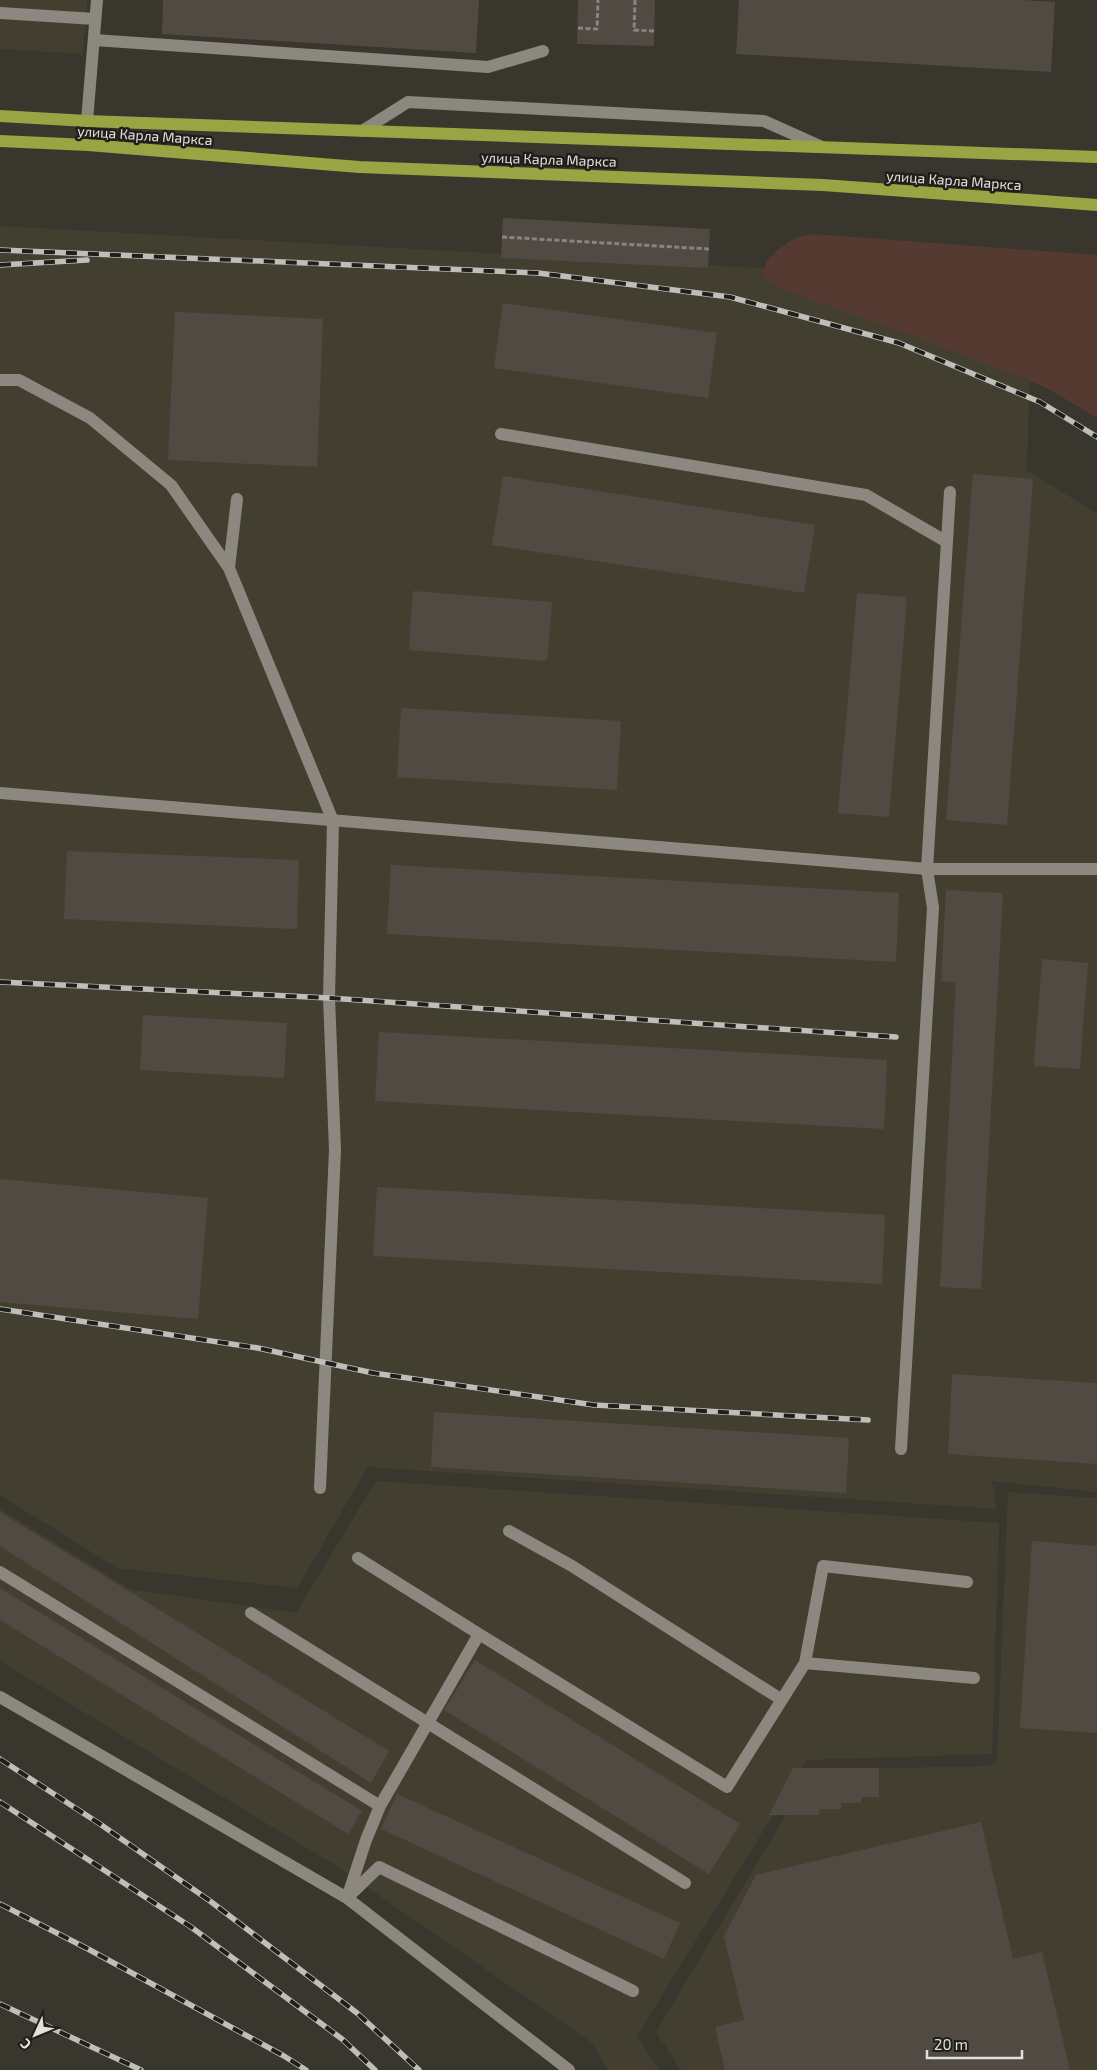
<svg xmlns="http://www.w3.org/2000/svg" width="1097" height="2070" font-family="'Exo 2',sans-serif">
<rect width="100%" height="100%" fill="#39362e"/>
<path fill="#433f30" d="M0,0H87L83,54L0,49Z
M0,226L1032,283L1027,470L1097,514V1492L992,1481L997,1509L368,1467L297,1588L117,1568L0,1495Z
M376,1481L999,1523L992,1754L807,1760L637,2036L659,2070H608L591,2042L338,1867L0,1661V1509L130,1589L296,1613Z
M1008,1492L1097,1498V2070H681L656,2032L813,1770L982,1766L997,1763Z"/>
<path fill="#543a31" d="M813,234L1097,255V418L1047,388L901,331L780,289C776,286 770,283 767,280C753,265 786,242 798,237C803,236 809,235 813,234Z"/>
<path fill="#514a43" d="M163,0H479L476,53L162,34Z
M578,0H655L654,46L577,44Z
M739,0H1022L1055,2L1051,72L736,54Z
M503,218L710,229L708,268L501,258Z
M503,303L717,333L708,398L494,368Z
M175,312L323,319L317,467L168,460Z
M973,474L1033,479L1007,825L946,820Z
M503,476L815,525L804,593L492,545Z
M413,591L552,602L547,661L409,650Z
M857,593L907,597L889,817L838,813Z
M401,708L621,721L617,790L397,777Z
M67,851L299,860L297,929L64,919Z
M391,865L899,893L896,962L387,934Z
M946,890L1003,893L981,1289L940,1287L956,982L941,981Z
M1042,959L1088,963L1080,1069L1034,1066Z
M143,1015L287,1023L284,1078L140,1070Z
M379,1032L887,1060L884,1129L375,1101Z
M0,1179L208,1198L198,1319L0,1302Z
M377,1187L885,1215L882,1284L373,1256Z
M952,1374L1097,1383V1464L948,1454Z
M434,1412L849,1438L846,1493L431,1467Z
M0,1512L389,1751L371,1783L0,1546Z
M1032,1541L1097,1546V1733L1020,1728Z
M0,1588L362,1811L348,1834L0,1620Z
M475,1660L740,1824L709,1874L444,1710Z
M793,1768H879V1797H861V1803H841V1809H819V1815H769Z
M397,1794L680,1923L664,1959L381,1829Z
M981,1822L1013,1959L1042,1952L1070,2070H725L715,2027L744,2020L724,1936L756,1875Z"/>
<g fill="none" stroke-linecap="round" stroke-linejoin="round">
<path stroke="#87847e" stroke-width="3" stroke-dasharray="5 2.5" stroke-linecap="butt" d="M635,0L634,30L654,31
M578,28L597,29L598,0
M502,237L709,249"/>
<path stroke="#8c887f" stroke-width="12" d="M0,13L95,19
M94,40L488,67L543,51
M362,131L408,102L764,121L822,147
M0,380H19L90,418L171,485L229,568L333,821L329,998L335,1150L320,1488
M501,434L866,495L947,542
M229,568L237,499
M0,793L927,869H1097
M901,1449L933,908L927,869L950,492
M509,1531L572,1566L782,1700
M358,1558L479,1634L380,1806
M0,1572L380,1806L366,1840L347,1898L569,2070
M251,1613L685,1883
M479,1634L727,1787L805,1663L974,1678
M805,1663L823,1566L967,1582
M0,1697L347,1898L379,1867L633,1991"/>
<path stroke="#8c887f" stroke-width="12" d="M87,121L97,0"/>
<path stroke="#99a442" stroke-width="12" d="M0,116L87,121L1097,157
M0,141L88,145L359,167L823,185L1097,205"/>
<defs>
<path id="rail" d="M0,250L538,273L730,297L899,343L1040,402L1097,437
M0,265L87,260
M0,982L329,998L896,1037
M0,1309L258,1348L373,1373L594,1405L868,1420
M0,1759L100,1824L210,1901L357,2013L419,2070
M0,1802L191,1927L342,2039L375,2070
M0,1904L88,1949L284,2056L306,2070
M0,2004L141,2070"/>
</defs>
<use href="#rail" stroke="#c0beb8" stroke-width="5.5"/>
<use href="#rail" stroke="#1f1e1a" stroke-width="4" stroke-dasharray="11" stroke-linecap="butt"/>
</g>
<g text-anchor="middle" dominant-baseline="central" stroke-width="5" stroke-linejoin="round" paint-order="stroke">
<g font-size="14" fill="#e2e0db" stroke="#1f1e1a">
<text transform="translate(145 135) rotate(4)">улица Карла Маркса</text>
<text transform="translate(549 159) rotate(2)">улица Карла Маркса</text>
<text transform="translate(954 180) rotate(4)">улица Карла Маркса</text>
</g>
</g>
<g transform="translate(35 2035) rotate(226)" stroke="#1f1e1a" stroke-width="4" paint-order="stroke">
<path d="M0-4L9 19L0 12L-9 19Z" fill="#e2e0db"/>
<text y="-8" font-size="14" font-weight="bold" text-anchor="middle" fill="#e2e0db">С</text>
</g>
<path d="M927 2050v8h95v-8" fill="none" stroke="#e2e0db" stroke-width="2.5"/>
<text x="934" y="2050" font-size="15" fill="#e2e0db" stroke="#1f1e1a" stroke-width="4" paint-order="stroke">20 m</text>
</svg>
